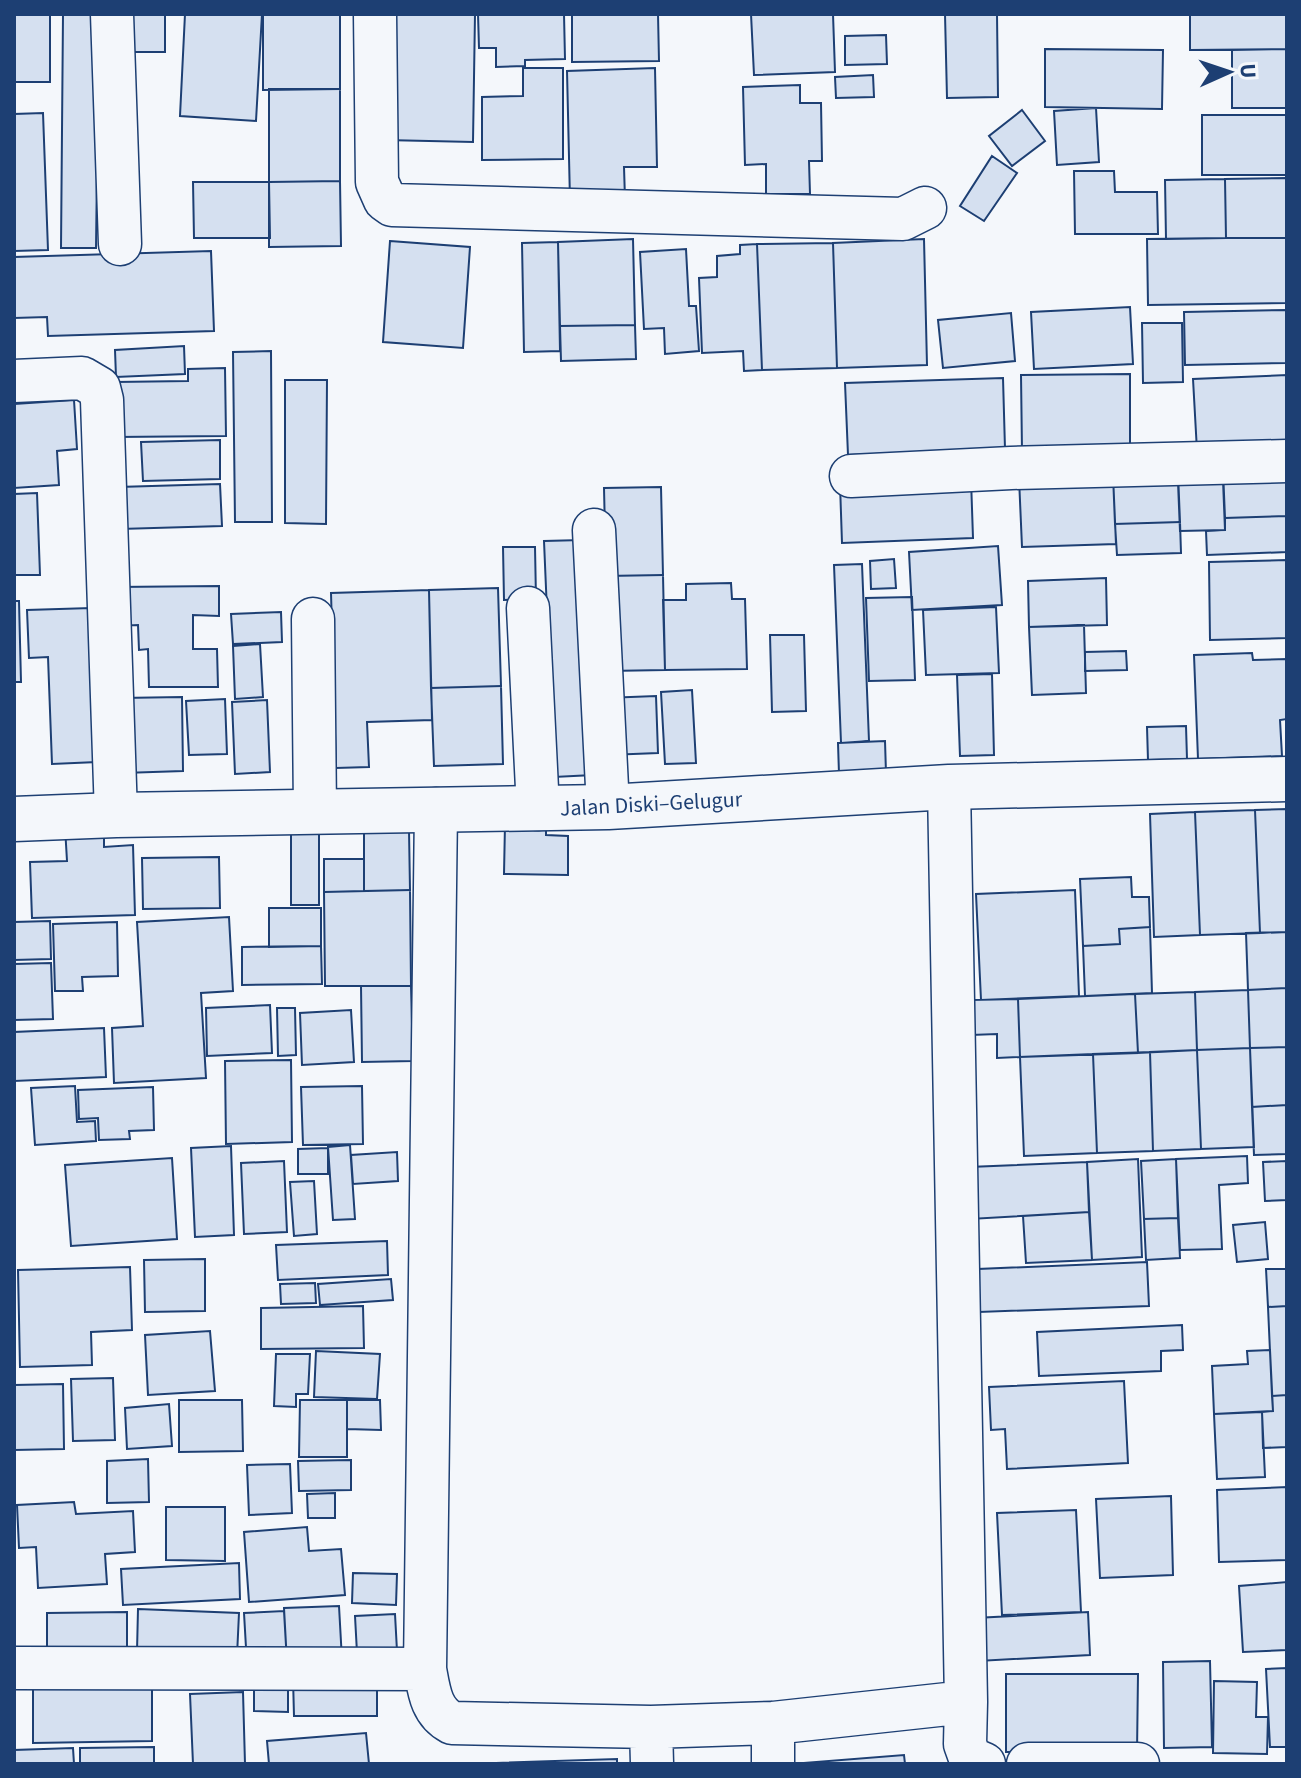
<svg xmlns="http://www.w3.org/2000/svg" width="1301" height="1778" font-family="'Source Sans 3',sans-serif">
<rect width="100%" height="100%" fill="#f4f7fb"/>
<path fill="#d5e0f0" stroke="#1d3f73" stroke-width="2" d="M14,14H50V82H14Z
M63,14H99L96,248H61Z
M119,14H165V52H119Z
M185,14H262L256,121L180,116Z
M263,14H340V89L263,90Z
M387,14H475L473,142L385,140Z
M478,14H564L565,59L525,60V66L496,67V48H479Z
M572,14H658L659,61L572,62Z
M751,14H833L835,72L754,75Z
M945,14H997L998,97L947,98Z
M1190,14H1287V49L1190,50Z
M886,35L887,64L845,65V36Z
M1045,49L1163,50L1162,109L1045,107Z
M1287,49V108H1232V50Z
M523,68H563V159L482,160V97L523,96Z
M655,68L657,167H624L625,199L570,200L567,71Z
M873,75L874,97L836,98L835,77Z
M800,85V103H821L822,161H809L810,194H766V164L745,165L743,87Z
M269,89H340V181L269,182Z
M1096,108L1099,162L1057,165L1054,111Z
M1022,110L1045,141L1012,166L989,136Z
M43,113L48,250L14,251V114Z
M1202,115H1287V175H1202Z
M992,156L1017,173L984,221L960,206Z
M1074,171H1114L1115,192H1157L1158,234H1075Z
M1287,178V238H1226L1225,179Z
M1225,179L1226,238L1166,239L1165,180Z
M340,181L341,246L269,247V182Z
M193,182H269L270,238H194Z
M1226,238H1287V303L1148,305L1147,239Z
M633,239L635,325L560,326L558,242Z
M924,239L927,365L837,368L833,243Z
M390,241L470,247L463,348L383,342Z
M558,242L560,351L524,352L522,243Z
M833,243L837,368L762,370L757,244Z
M757,244L762,370L744,371L743,351L702,353L699,278L717,277V256L740,254V245Z
M686,249L689,306H696L699,351L665,354L664,328L644,329L640,252Z
M211,251L214,331L48,336L47,317L14,318V257Z
M1130,307L1133,364L1034,369L1031,312Z
M1287,310V363L1185,365L1184,312Z
M1011,313L1015,361L943,368L938,320Z
M1142,323H1182L1183,382L1143,383Z
M635,325L636,359L561,361L560,326Z
M184,346L185,374L116,377L115,350Z
M271,351L272,522H235L233,352Z
M225,368L226,436L115,437V382L188,381V369Z
M1130,374V450L1022,451L1021,375Z
M1287,375V447L1197,451L1193,379Z
M1003,378L1005,449L848,455L845,383Z
M285,380H327L326,524L285,523Z
M74,400L77,449L57,451L59,485L14,488V404Z
M220,440V479L143,481L141,442Z
M1287,467V516L1225,518L1223,470Z
M1178,473L1180,522L1115,524L1113,475Z
M1113,475L1116,544L1022,547L1019,478Z
M971,479L973,538L842,543L840,484Z
M1223,480L1225,530L1180,531L1178,482Z
M220,484L222,526L120,529L118,487Z
M661,487L663,575L606,576L604,488Z
M37,493L40,575H14V494Z
M1287,516V552L1207,555L1206,531L1225,530V518Z
M1180,522L1181,553L1117,555L1115,524Z
M582,540L593,775L554,777L544,541Z
M998,546L1002,605L912,610L909,552Z
M503,547H535L536,599L504,600Z
M894,559L896,588L871,589L870,561Z
M1287,560V638L1210,640L1209,562Z
M862,564L869,741L841,743L834,565Z
M663,575L665,670L608,671L606,576Z
M1106,578L1107,625L1029,627L1028,581Z
M731,583L732,599H745L747,669L665,670L663,600H686V584Z
M219,586V616L193,615V649H217L218,687H149L148,649L139,650L138,625L116,626L115,587Z
M498,588L501,686L431,688L429,590Z
M429,590L432,720L367,722L369,767L336,768L331,593Z
M912,597L915,680L869,681L866,598Z
M14,601H19L21,682H14Z
M996,607L999,673L926,675L923,610Z
M91,608L97,762L52,764L48,657L29,658L27,610Z
M281,612L282,642L233,644L231,614Z
M1084,625L1086,693L1032,695L1029,627Z
M770,635H804L806,711L772,712Z
M260,644L263,697L235,699L233,646Z
M1126,651L1127,670L1085,671V652Z
M1252,653L1253,660L1287,659V719L1280,720L1282,756L1198,759L1194,655Z
M992,674L994,755L960,756L957,675Z
M501,686L503,764L434,766L431,688Z
M692,690L696,763L665,764L661,692Z
M656,696L658,753L608,755L605,698Z
M182,697L183,771L123,773L121,698Z
M225,699L227,754L189,755L186,701Z
M267,700L270,772L235,774L232,702Z
M1186,726L1187,759L1148,760L1147,727Z
M885,741L886,773L839,774L838,743Z
M1287,809V932L1260,933L1255,810Z
M1255,810L1260,933L1200,935L1195,812Z
M1195,812L1200,935L1154,937L1150,814Z
M505,824H546V835L568,836V875L504,874Z
M104,826V847L133,845L135,915L32,918L30,862L67,861L65,827Z
M291,830H319V905H291Z
M364,830H409L410,890L364,891Z
M219,857L220,908L143,909L142,858Z
M324,859H364V891L324,892Z
M1131,877L1132,897H1149L1150,927L1119,929L1120,944L1083,946L1080,879Z
M410,890L411,986H325L324,892Z
M1075,890L1079,996L981,1000L976,894Z
M269,908H321V946L269,947Z
M229,917L233,991L201,993L206,1078L114,1083L112,1028L143,1026L137,922Z
M50,921L51,959L14,960V922Z
M117,922L118,976L82,977L83,991H55L53,924Z
M1150,927L1152,993L1085,996L1083,946L1120,944L1119,929Z
M1287,932V988L1248,990L1246,933Z
M321,946L322,984L242,985V947Z
M51,963L53,1019L14,1020V964Z
M361,986H411L413,1061L362,1062Z
M1287,988V1047L1250,1048L1248,990Z
M1248,990L1250,1048L1197,1050L1195,992Z
M1195,992L1197,1050L1138,1053L1135,994Z
M1135,994L1138,1053L1020,1057L1018,999Z
M1018,999L1020,1057L997,1058V1034L971,1035L970,1000Z
M270,1005L272,1053L207,1056L206,1008Z
M277,1008H295L296,1055L278,1056Z
M351,1010L354,1062L302,1065L300,1013Z
M104,1028L106,1077L14,1081V1032Z
M1287,1047V1105L1252,1107L1250,1048Z
M1250,1048L1254,1147L1201,1149L1197,1050Z
M1197,1050L1201,1149L1153,1151L1150,1052Z
M1150,1052L1153,1151L1097,1153L1093,1054Z
M1093,1054L1097,1153L1024,1156L1020,1057Z
M291,1060L292,1142L226,1144L225,1061Z
M75,1086L77,1122L95,1121L96,1141L35,1145L31,1088Z
M362,1086L363,1144L303,1145L301,1087Z
M153,1087L154,1130L129,1131L130,1139L99,1140L98,1118L79,1119L78,1090Z
M1287,1105V1154L1254,1155L1252,1107Z
M350,1145L355,1219L333,1220L328,1147Z
M231,1146L234,1235L195,1237L191,1148Z
M328,1148V1174H298V1149Z
M397,1152L398,1181L353,1184L351,1155Z
M1247,1156L1248,1183L1219,1185L1222,1249L1180,1250L1176,1159Z
M172,1158L177,1239L71,1246L65,1165Z
M1138,1159L1142,1257L1092,1260L1087,1162Z
M1176,1159L1178,1218L1144,1219L1141,1161Z
M284,1161L287,1232L244,1234L241,1163Z
M1287,1161V1200L1265,1201L1263,1162Z
M1087,1162L1089,1212L970,1219L969,1167Z
M314,1181L317,1234L294,1236L290,1182Z
M1089,1212L1092,1260L1026,1263L1023,1216Z
M1178,1218L1180,1258L1146,1260L1144,1219Z
M1265,1222L1268,1259L1237,1262L1233,1225Z
M387,1241L388,1275L278,1280L276,1245Z
M205,1259V1311L145,1312L144,1260Z
M1147,1262L1149,1306L979,1312L978,1269Z
M130,1267L132,1330L91,1332L92,1365L20,1367L18,1270Z
M1266,1269H1287V1306L1268,1307Z
M391,1279L393,1300L320,1305L318,1284Z
M315,1283L316,1303L281,1304L280,1284Z
M363,1306L364,1348L261,1349V1308Z
M1287,1306V1395L1272,1396L1268,1307Z
M1182,1325L1183,1350L1161,1351V1371L1039,1376L1037,1332Z
M210,1331L215,1391L148,1395L145,1335Z
M1270,1350L1273,1411L1214,1414L1212,1366L1248,1364L1247,1351Z
M316,1351L380,1354L377,1399L314,1397Z
M276,1354H310L308,1394H296V1407L274,1406Z
M113,1378L115,1440L73,1441L71,1379Z
M1124,1381L1128,1463L1007,1469L1005,1429L991,1430L989,1387Z
M63,1384L64,1449L14,1450V1385Z
M1287,1395V1447L1263,1448L1262,1412L1273,1411L1272,1396Z
M179,1400H242L243,1451L179,1452Z
M300,1400H347V1457H299Z
M347,1400H380L381,1430L347,1429Z
M169,1404L172,1446L127,1449L125,1408Z
M1262,1412L1265,1477L1217,1479L1214,1414Z
M148,1459L149,1502L107,1503V1461Z
M351,1460V1490L299,1491L298,1461Z
M290,1464L292,1513L249,1515L247,1465Z
M1287,1487V1560L1219,1562L1217,1490Z
M335,1493V1518H308L307,1494Z
M1171,1496L1173,1575L1100,1578L1096,1499Z
M74,1502L76,1514L133,1511L135,1552L105,1554L107,1584L38,1588L36,1547L19,1548L17,1505Z
M166,1507H225V1561L166,1560Z
M1076,1510L1081,1612L1002,1615L997,1513Z
M307,1527L309,1551L341,1549L345,1595L249,1602L244,1532Z
M239,1563L240,1599L123,1605L121,1569Z
M353,1573L397,1574L396,1605L352,1603Z
M1287,1582V1650L1243,1652L1239,1586Z
M339,1606L342,1660L287,1663L284,1608Z
M138,1609L239,1613L237,1656L137,1651Z
M284,1611L287,1663L247,1665L244,1613Z
M127,1612V1655H47V1613Z
M1088,1612L1090,1655L978,1661L975,1618Z
M395,1614L397,1651L357,1653L355,1616Z
M1210,1661L1212,1747L1164,1748L1163,1662Z
M1287,1668V1747H1270L1266,1669Z
M288,1672V1712L254,1711V1673Z
M1006,1674H1138L1137,1753L1006,1752Z
M377,1677V1716H294L293,1678Z
M1214,1681L1257,1682L1256,1717H1268L1267,1754L1213,1753Z
M33,1683H152V1741L33,1743Z
M243,1692L245,1764H193L190,1694Z
M366,1733L369,1764H269L267,1741Z
M154,1747V1764H80V1748Z
M73,1748L74,1764H14V1750Z
M904,1755L905,1764H791Z
M617,1759V1764L496,1763Z"/>
<g fill="none" stroke-linecap="round" stroke-linejoin="round">
<defs>
<path id="minor" d="M112,14L120,244
M375,14L377,182L385,200L392,205L903,219L925,208
M14,381L82,378L99,388L102,400L116,815
M851,476L1011,468L1287,461
M594,530L608,807
M528,608L538,809
M313,619L315,811
M436,809L425,1669C429,1691 431,1712 452,1723L651,1727L773,1723L966,1702L949,787
M14,1668L425,1669
M966,1702L965,1744L970,1758L984,1764
M773,1723V1764
M651,1727L652,1764
M1028,1764H1138"/>
<path id="secondary" d="M14,819L116,815L608,807L949,787L1287,779"/>
</defs>
<use href="#minor" stroke="#1d3f73" stroke-width="45"/>
<use href="#secondary" stroke="#1d3f73" stroke-width="47"/>
<use href="#minor" stroke="#f4f7fb" stroke-width="42"/>
<use href="#secondary" stroke="#f4f7fb" stroke-width="44"/>
</g>
<g text-anchor="middle" dominant-baseline="central" stroke-width="6" stroke-linejoin="round" paint-order="stroke">
<g font-size="22" fill="#1d3f73" stroke="#f4f7fb">
<text transform="translate(651 804) rotate(-3)">Jalan Diski–Gelugur</text>
</g>
</g>
<rect width="1301" height="1778" fill="none" stroke="#1d3f73" stroke-width="32"/>
<g transform="translate(1229 72) rotate(87)" stroke="#f4f7fb" stroke-width="6" paint-order="stroke">
<path d="M0-6L14 30L0 20L-14 30Z" fill="#1d3f73"/>
<text y="-12" font-size="22" font-weight="bold" text-anchor="middle" fill="#1d3f73">U</text>
</g>
</svg>
